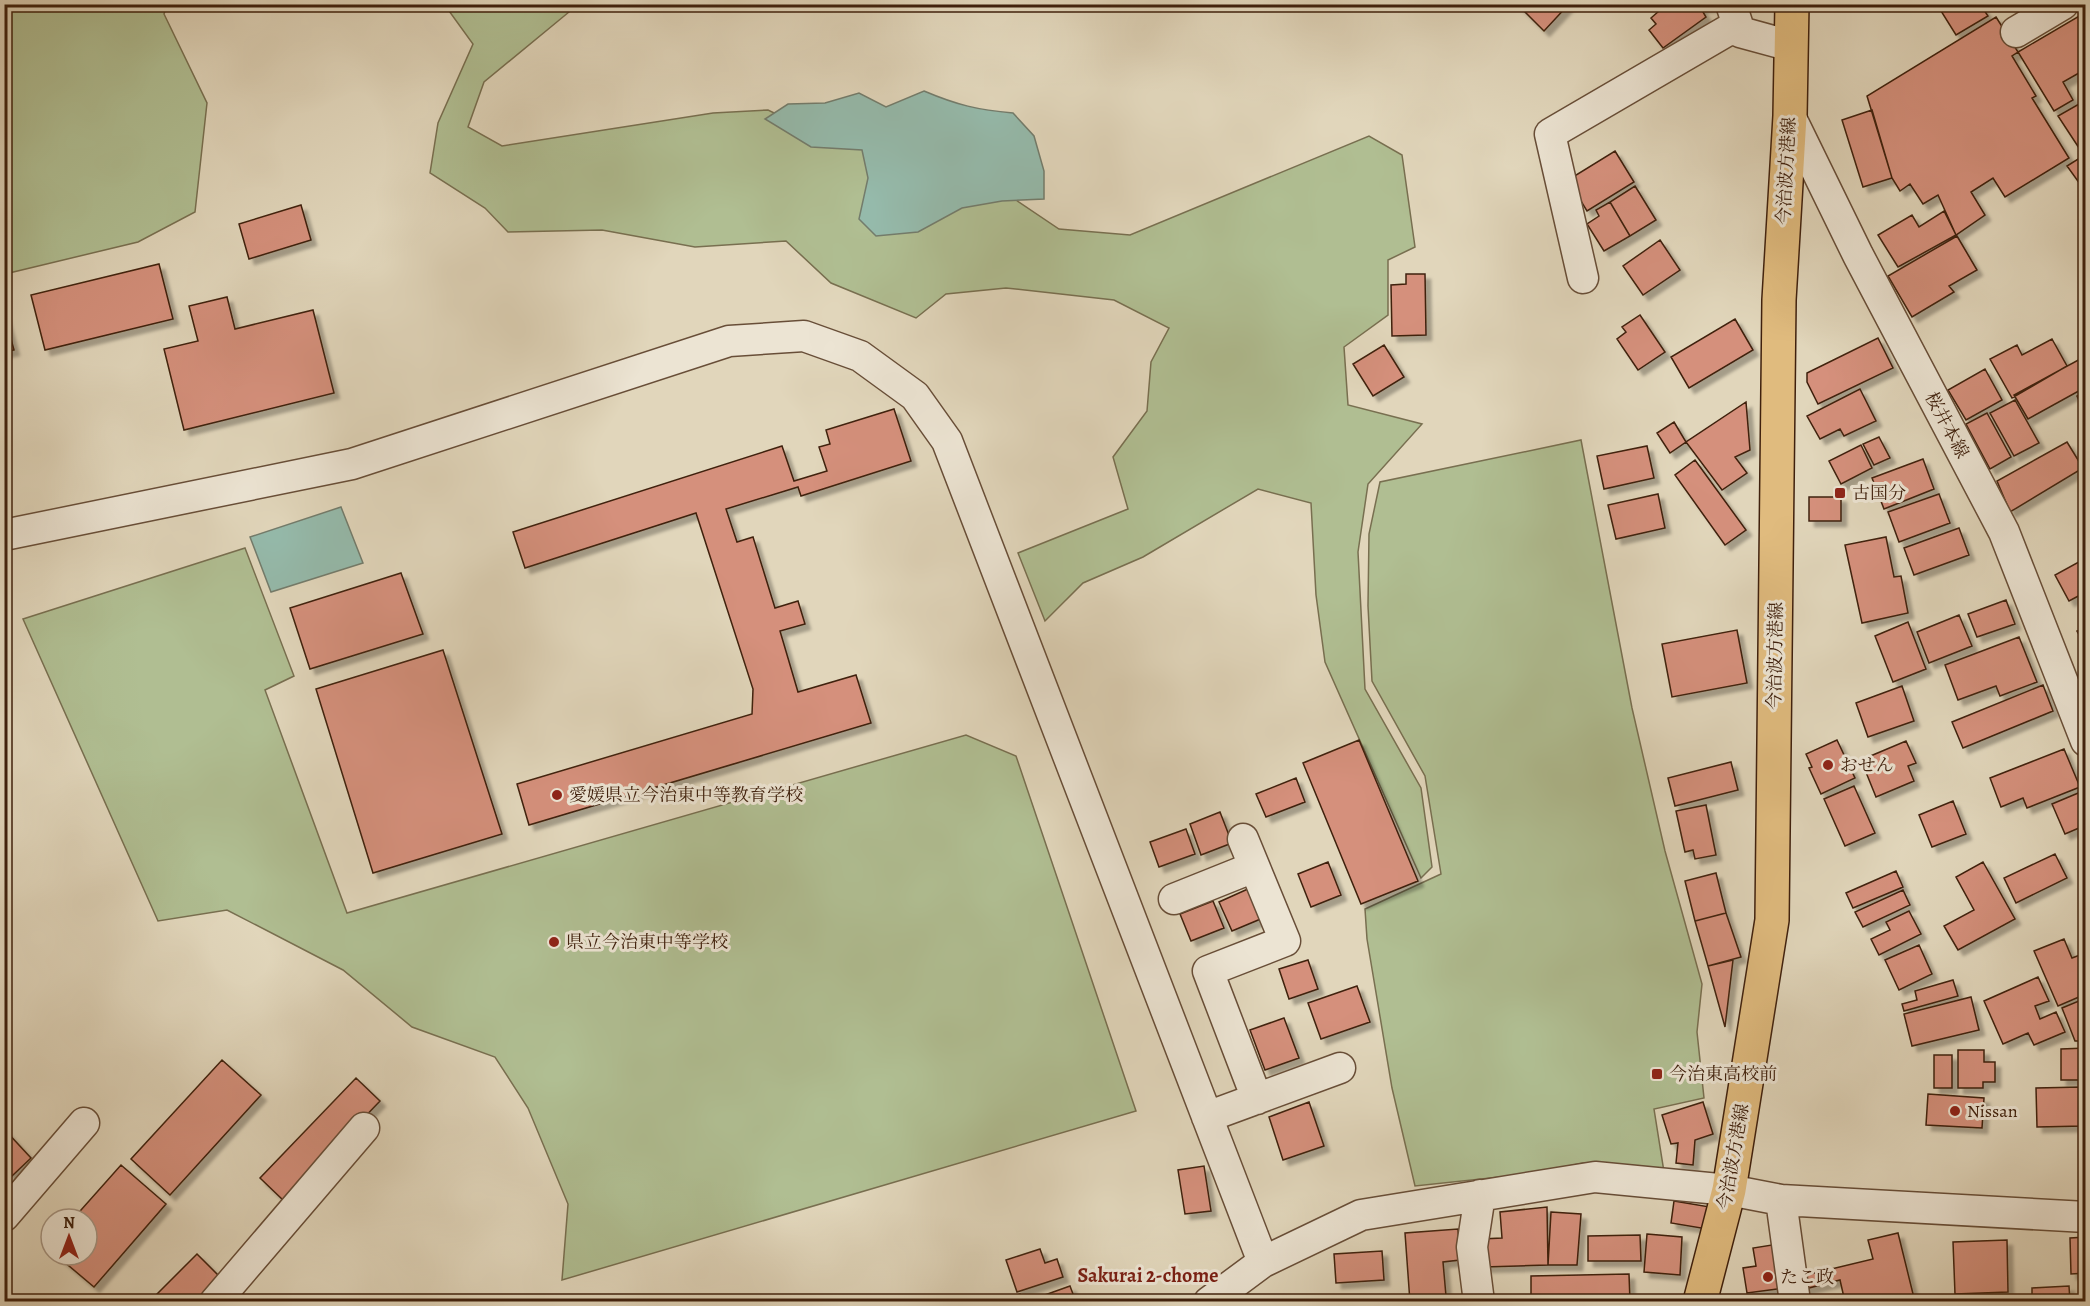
<svg xmlns="http://www.w3.org/2000/svg" width="2090" height="1306" font-family="Alegreya,'Noto Serif JP',serif">
<defs>
<filter id="shadow"><feDropShadow dx="5.5" dy="5.5" stdDeviation="1.5" flood-color="#0004"/></filter>
</defs>
<rect width="100%" height="100%" fill="#e1d6bb"/>
<filter id="stains"><feTurbulence type="fractalNoise" baseFrequency=".00333" numOctaves="4"/><feColorMatrix values="0 0 0 0 .2 0 0 0 0 .09 0 0 0 0 .02 0 0 0 .5 -.17"/></filter>
<radialGradient id="worn" r=".72"><stop offset=".6" stop-color="#630" stop-opacity="0"/><stop offset="1" stop-color="#630" stop-opacity=".3"/></radialGradient>
<path fill="#b0be92" stroke="#786f50" stroke-width="1.5" d="M444,4L569,5V12L484,82L468,127L502,146L713,113L768,110L814,132L998,188L1059,229L1130,235L1369,136L1402,155L1415,247L1388,260V315L1344,347L1348,405L1422,424L1368,484L1358,552L1365,689L1421,788L1432,867L1421,878L1325,662L1316,595L1311,503L1258,489L1143,557L1083,583L1045,621L1018,553L1128,509L1113,457L1147,411L1151,362L1169,328L1114,300L1006,288L946,294L916,318L831,283L786,241L695,247L602,230L508,232L485,208L430,173L438,123L473,44Z
M4,5H167L164,14L207,103L195,212L138,242L5,274Z
M1581,440L1632,708L1665,851L1702,984L1697,1032L1704,1098L1654,1109L1664,1172L1583,1163L1529,1174L1415,1186L1392,1088L1367,939L1365,909L1441,874L1425,776L1372,681L1368,606L1369,534L1380,482Z
M245,548L294,676L265,690L347,913L966,735L1016,756L1136,1111L562,1280L568,1204L528,1108L495,1057L412,1027L343,970L227,910L158,921L23,619Z"/>
<path fill="#95baab" stroke="#737c6c" stroke-width="1.5" d="M924,91C957,105 978,110 1013,113L1034,136L1044,171V199L1002,201L962,208L918,232L876,236L859,219L868,178L862,150L811,147L765,119L788,104L825,103L859,93L886,107Z
M341,507L363,563L271,592L250,537Z"/>
<path fill="#d5907b" stroke="#3f200d" stroke-width="1.5" filter="url(#shadow)" d="M1517,4H1569L1544,31Z
M1667,4H1712V6L1700,7L1706,17L1663,48L1649,30L1656,24L1651,18Z
M1951,4H1980L1988,16L1956,35L1941,11Z
M2086,12V69L2063,82L2073,100L2054,111L2018,52Z
M1996,17L2018,52L2012,56L2036,96L2032,98L2069,158L2005,197L1993,178L1971,192L1985,215L1956,235L1938,195L1923,204L1910,184L1900,191L1892,178L1867,96Z
M2086,100V144L2079,148L2058,116Z
M1872,110L1892,178L1863,187L1842,120Z
M1615,151L1634,182L1587,211L1568,180Z
M2086,154V180L2080,184L2067,166Z
M1635,186L1656,220L1630,236L1610,202Z
M1610,202L1630,236L1604,251L1587,224L1599,216L1596,210Z
M301,205L311,240L249,259L239,224Z
M1944,211L1956,235L1898,267L1878,235L1912,215L1919,227Z
M1957,236L1977,270L1949,286L1954,292L1912,317L1888,276Z
M1660,240L1680,270L1643,295L1623,266Z
M159,264L173,319L45,350L31,295Z
M1406,274H1425L1426,335L1392,336L1391,285L1406,284Z
M227,297L235,329L313,310L334,393L184,430L164,349L198,341L189,306Z
M4,314L14,350L4,352Z
M1640,315L1665,352L1638,370L1617,339L1626,332L1622,327Z
M1735,319L1753,350L1689,388L1671,357Z
M1878,338L1893,368L1818,404L1807,382V373Z
M2052,339L2067,366L2012,398L1990,359L2017,345L2022,355Z
M1384,345L1404,377L1373,396L1353,364Z
M2082,358L2086,364V387L2028,419L2014,395Z
M1985,369L2002,400L1966,420L1948,390Z
M1860,389L1876,421L1844,436L1840,429L1820,439L1807,416Z
M2086,392V414L2077,396Z
M2015,400L2039,443L2014,456L1990,413Z
M1746,402L1750,450L1735,457L1747,473L1722,490L1686,442Z
M894,409L911,461L801,496L798,487L726,509L737,542L753,537L775,608L798,601L805,624L780,631L798,692L856,675L871,723L529,825L517,784L752,714L753,689L696,513L525,568L513,532L782,446L794,481L827,471L819,447L830,444L826,430Z
M1987,413L2011,457L1990,469L1966,424Z
M1674,422L1686,442L1670,453L1657,433Z
M1879,437L1890,458L1874,465L1863,444Z
M2067,442L2083,468L2010,512L1997,481Z
M1861,445L1872,468L1841,484L1829,461Z
M1647,446L1654,478L1604,489L1597,456Z
M1923,459L1934,489L1884,509L1872,478Z
M1695,460L1746,530L1725,545L1675,475Z
M1658,494L1665,528L1616,539L1608,505Z
M1939,494L1950,523L1899,542L1888,512Z
M1809,497H1841V521H1809Z
M1959,528L1969,555L1914,575L1904,548Z
M1886,537L1894,577L1901,576L1908,613L1862,623L1845,545Z
M2086,558V592L2069,601L2055,575Z
M401,573L423,634L310,669L290,608Z
M2006,600L2015,624L1977,637L1968,614Z
M1959,615L1972,646L1929,663L1917,632Z
M1908,622L1926,669L1893,682L1875,636Z
M2086,627V647L2077,631Z
M1737,630L1747,683L1672,697L1662,644Z
M2019,637L2037,682L2000,696L1996,686L1958,700L1945,665Z
M443,650L502,834L373,873L316,689Z
M2043,685L2053,711L1963,748L1952,722Z
M1902,686L1914,721L1868,737L1856,703Z
M1359,740L1418,881L1361,904L1303,763Z
M1837,740L1855,778L1821,794L1809,768L1812,767L1806,754Z
M1906,741L1916,763L1908,766L1914,781L1876,797L1861,760Z
M2064,749L2080,787L2027,808L2023,798L2001,807L1990,778Z
M1731,762L1738,790L1675,806L1668,778Z
M1296,778L1305,802L1266,817L1256,794Z
M1854,786L1875,833L1845,846L1824,799Z
M2083,791L2086,796V825L2065,834L2052,804Z
M1953,801L1966,834L1932,847L1919,815Z
M1706,805L1716,855L1695,859L1693,850L1685,852L1676,811Z
M1220,812L1232,843L1201,855L1190,824Z
M1186,829L1195,854L1159,867L1150,842Z
M2055,854L2067,878L2016,903L2004,878Z
M1328,862L1341,895L1311,907L1298,874Z
M1983,862L2015,919L1958,950L1944,926L1974,910L1956,877Z
M1896,871L1903,887L1853,908L1846,893Z
M1716,873L1726,913L1695,921L1685,881Z
M1250,888L1263,918L1232,931L1219,902Z
M1903,890L1910,905L1863,927L1855,912Z
M1213,901L1224,928L1191,941L1180,914Z
M1909,911L1921,934L1879,955L1871,939L1890,930L1886,922Z
M1726,913L1741,957L1708,966L1695,921Z
M2064,939L2072,958L2080,955L2086,968V994L2058,1006L2034,951Z
M1919,945L1932,974L1899,990L1885,960Z
M1308,960L1318,989L1289,999L1279,969Z
M1733,960L1725,1027L1708,966Z
M2038,977L2049,1001L2035,1006L2040,1019L2056,1012L2065,1032L2034,1045L2028,1033L2003,1044L1984,1001Z
M1953,980L1958,996L1904,1011L1902,1004L1917,1000L1915,991Z
M1357,986L1370,1022L1321,1039L1308,1003Z
M1971,997L1979,1030L1912,1046L1904,1014Z
M2086,998V1045H2080L2079,1041H2075L2062,1008Z
M1284,1018L1299,1058L1265,1070L1250,1030Z
M2086,1048V1080H2061V1049Z
M1958,1050H1984V1062H1995V1082H1983V1088H1958Z
M1934,1055H1952V1088H1934Z
M222,1060L261,1095L170,1195L131,1159Z
M356,1078L380,1101L284,1201L260,1178Z
M2082,1087L2083,1126L2037,1127L2036,1088Z
M1928,1094L1984,1098L1982,1128L1926,1125Z
M1309,1102L1324,1146L1283,1160L1269,1117Z
M1703,1102L1713,1134L1695,1140L1693,1165L1676,1163L1678,1143L1671,1144L1662,1115Z
M5,1130L31,1158L12,1176L4,1168Z
M121,1165L166,1204L94,1287L56,1255H87V1219H73Z
M1204,1166L1211,1211L1185,1214L1178,1170Z
M1674,1201L1710,1207L1707,1229L1671,1223Z
M1547,1207L1548,1265L1483,1267L1481,1239L1502,1238L1500,1212Z
M1551,1212L1581,1214L1577,1265H1548Z
M1458,1229L1460,1260L1443,1262L1446,1296L1467,1294L1468,1302H1410L1405,1233Z
M1898,1233L1915,1302H1845L1840,1280L1801,1290L1798,1277L1873,1259L1868,1240Z
M1647,1234L1682,1237L1680,1275L1644,1272Z
M1640,1235L1641,1261H1588V1236Z
M2086,1237V1273L2071,1274L2070,1238Z
M2007,1240L2008,1292L1955,1294L1953,1242Z
M1778,1244L1785,1288L1747,1293L1743,1268L1756,1266L1753,1248Z
M1040,1249L1045,1263L1057,1259L1063,1277L1017,1292L1006,1260Z
M1382,1251L1384,1280L1336,1283L1334,1254Z
M197,1254L224,1281L203,1302H149Z
M1629,1274L1630,1302H1531V1276Z
M1070,1286L1076,1302H1044L1042,1296Z
M2069,1286L2070,1302H2032V1288Z
M1020,1294L1023,1302H1000Z
M1788,1294L1789,1302H1746V1301Z"/>
<g fill="none" stroke-linecap="round" stroke-linejoin="round">
<defs>
<path id="minor" d="M1731,4L1740,32L1791,46
M2016,32L2063,4
M1790,116L1858,255L2004,532L2086,741
M1583,278L1550,134L1737,25
M4,535L352,464L729,341L804,336L860,356L915,396L947,441L1263,1262
M1243,839L1285,941L1208,971L1257,1099
M1174,899L1254,867
M1207,1117L1340,1068
M1781,1200L1795,1302
M4,1216L84,1123
M215,1302L364,1128
M1209,1302L1263,1262L1361,1215L1595,1177L1729,1190L1781,1200L2086,1217
M1479,1302L1472,1247L1480,1195"/>
<path id="major" d="M1700,1302L1729,1190L1772,920L1779,300L1790,116L1792,4"/>
</defs>
<use href="#minor" stroke="#684e38" stroke-width="33"/>
<use href="#major" stroke="#3f200d" stroke-width="36"/>
<use href="#minor" stroke="#ece4d3" stroke-width="30"/>
<use href="#major" stroke="#e0bb7e" stroke-width="33"/>
</g>
<g fill="#8f2418" stroke="#ece4d3" stroke-width="2">
<rect x="1834" y="487" width="12" height="12" rx="3"/>
<circle cx="1828" cy="765" r="6"/>
<circle cx="557" cy="795" r="6"/>
<circle cx="554" cy="942" r="6"/>
<rect x="1651" y="1068" width="12" height="12" rx="3"/>
<circle cx="1955" cy="1111" r="6"/>
<circle cx="1768" cy="1277" r="6"/>
</g>
<g text-anchor="middle" dominant-baseline="central" stroke-width="6" stroke-linejoin="round" paint-order="stroke">
<g font-size="18" fill="#3f200d" stroke="#ece4d3">
<text transform="translate(1786 171) rotate(-87)">今治波方港線</text>
<text transform="translate(1947 425) rotate(62)">桜井本線</text>
<text transform="translate(1775 656) rotate(-89)">今治波方港線</text>
<text transform="translate(1733 1157) rotate(-80)">今治波方港線</text>
</g>
<g font-size="18" fill="#3f200d" stroke="#ece4d3" text-anchor="start">
<text x="1852" y="493">古国分</text>
<text x="1840" y="765">おせん</text>
<text x="569" y="795">愛媛県立今治東中等教育学校</text>
<text x="566" y="942">県立今治東中等学校</text>
<text x="1669" y="1074">今治東高校前</text>
<text x="1967" y="1111">Nissan</text>
<text x="1780" y="1277">たこ政</text>
</g>
<g font-size="20" font-weight="bold" fill="#7a1f14" stroke="#ece4d3">
<text x="1148" y="1275">Sakurai 2-chome</text>
</g>
</g>
<rect width="2090" height="1306" fill="none" stroke="#e1d6bb" stroke-width="24"/>
<rect x="6" y="6" width="2078" height="1294" fill="none" stroke="#3f200d" stroke-width="3"/>
<rect x="12" y="12" width="2066" height="1282" fill="none" stroke="#3f200d" stroke-width="1.5"/>
<g transform="translate(69 1237)"><circle r="28" fill="#ece4d3" stroke="#a79684" stroke-width="1.5"/>
<path d="M0-4.5L10 22L0 15L-10 22Z" fill="#8f2418"/>
<text y="-9" font-size="16" font-weight="bold" text-anchor="middle" fill="#3f200d">N</text>
</g>
<rect width="100%" height="100%" filter="url(#stains)"/>
<rect width="100%" height="100%" fill="url(#worn)"/>
</svg>
